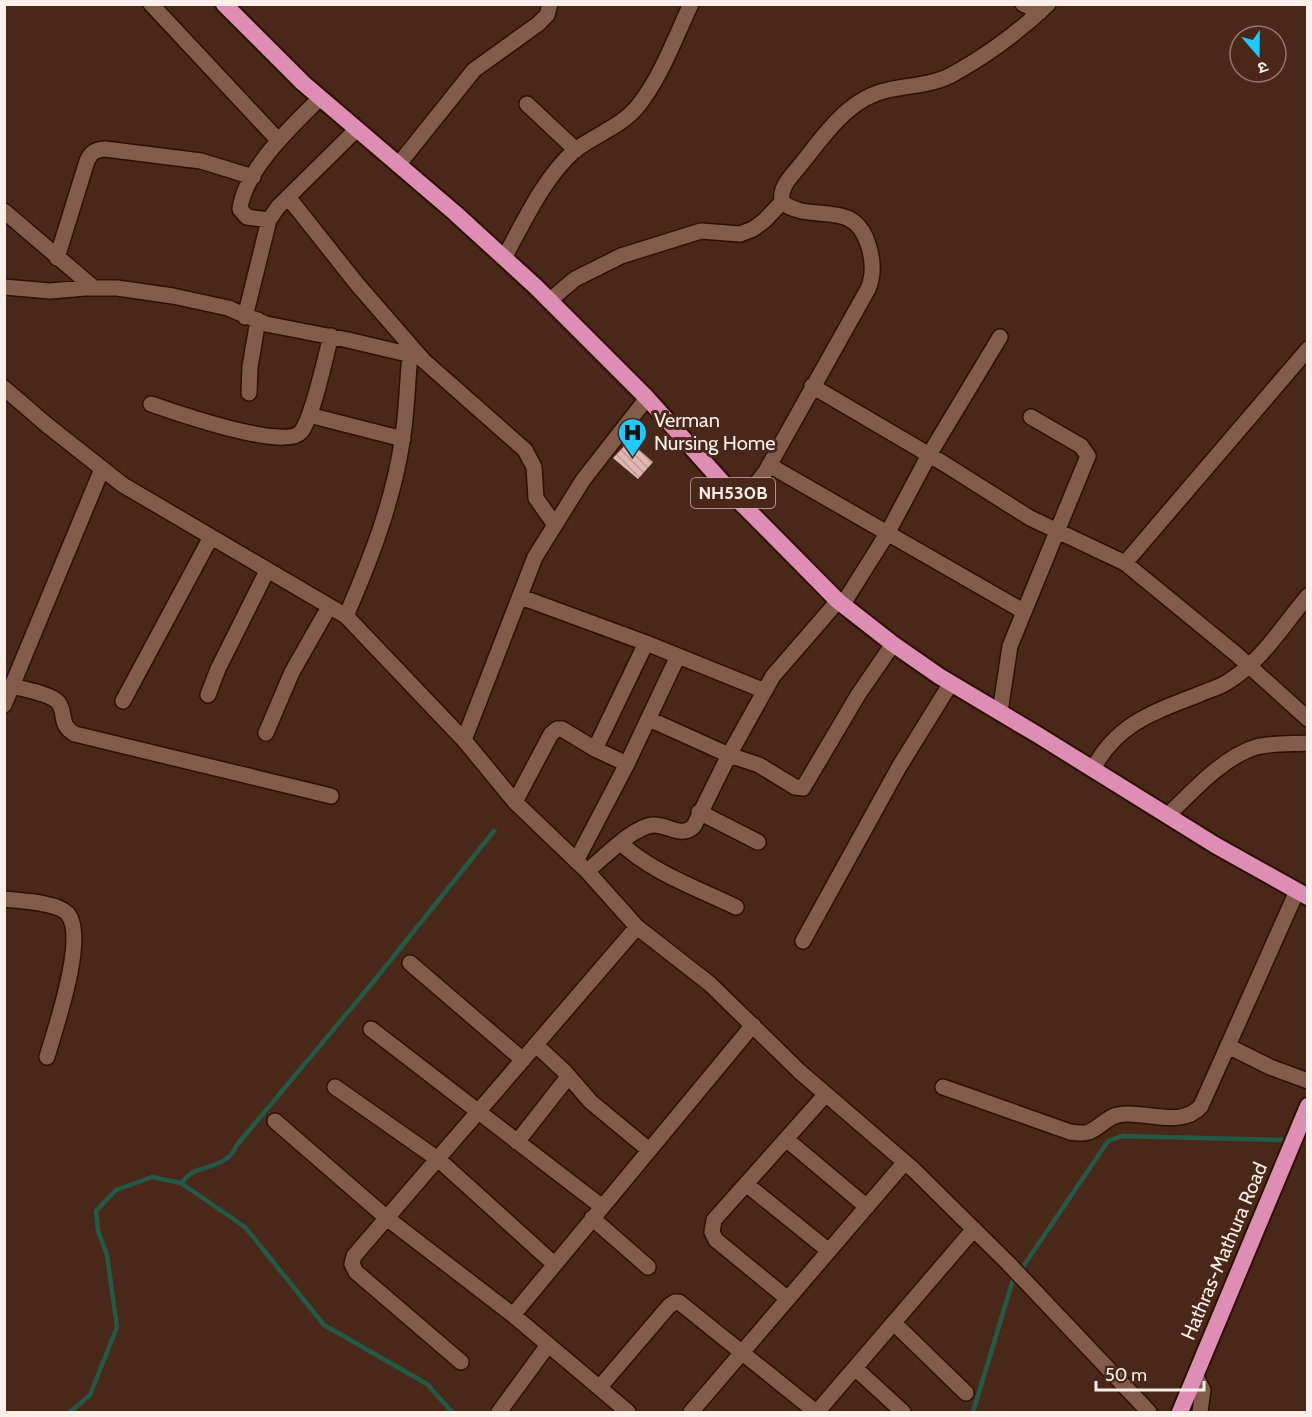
<svg xmlns="http://www.w3.org/2000/svg" width="1312" height="1417" font-family="Cabin,'Noto Sans Devanagari',sans-serif">
<defs>
<pattern id="building-back-hatch" width="6" height="6" patternUnits="userSpaceOnUse" patternTransform="scale(1.5)"><rect width="6" height="6" fill="#e4b6b1"/><path d="M-1 5l2 2M0 0l6 6M5-1l2 2" fill="none" stroke="#be9a96"/></pattern>
</defs>
<rect width="100%" height="100%" fill="#492819"/>
<g fill="none" stroke-linecap="round" stroke-linejoin="round">
<path stroke="#235a46" stroke-width="4.5" d="M181,1183C184,1180 188,1175 192,1173C208,1164 228,1167 236,1146L374,981L494,831
M70,1412L90,1395L117,1327L107,1255L98,1231L96,1211L116,1190L152,1177L181,1183L245,1227L324,1325L427,1384L452,1412
M973,1412L1012,1283L1108,1141L1122,1136L1282,1140"/>
</g>
<path fill="url(#building-back-hatch)" d="M629,441L653,462L638,479L613,458Z"/>
<g fill="none" stroke-linecap="round" stroke-linejoin="round">
<defs>
<path id="minor" d="M151,4L278,140
M1023,4L1040,12
M527,104L576,150
M398,165L474,70L538,24L547,15L550,4
M288,197L357,284L423,360L525,450L534,467L536,498L555,525
M4,211L94,288
M269,220L247,217L240,209C245,169 293,125 320,98
M57,258L87,161C91,152 95,150 105,149L201,161L253,177
M504,258C524,222 543,179 574,151C594,135 621,127 638,106C661,77 675,38 691,4
M4,287L50,291L85,288H117L173,296L228,308L266,324L348,340L420,357
M549,301L575,279L621,256L701,231L740,234L753,229L764,221L782,202
M245,317L269,220L278,207L356,130
M812,386L943,463L1030,518L1125,563L1236,654L1308,719
M4,388L47,425L123,485L346,616L464,740L515,802L587,871L637,927L710,984L799,1071L914,1170L1009,1264L1149,1412
M249,393L250,367L258,320
M151,404C174,412 285,451 301,432C313,417 325,358 331,336
M309,415L403,439
M769,465L1023,611
M741,503L766,471L868,289C874,275 873,259 868,244C853,197 811,225 782,202C779,186 793,175 802,163C826,133 849,98 888,90C910,85 935,85 955,73C989,54 1020,31 1048,4
M1125,563L1308,349
M521,597L646,643L765,691
M843,604L887,534L929,455L1000,337
M346,616C370,561 393,502 402,442C407,413 407,384 410,355
M12,686C23,689 51,694 58,702C67,713 58,725 75,734L331,796
M208,695L218,669L267,571
M123,701L211,537
M4,705L102,469
M1000,712L1010,646L1088,456L1081,446L1031,417
M649,719L729,755L759,765L795,787L803,788L858,695L893,644
M266,733L292,672L329,607
M464,740L535,557L583,480L647,398
M595,749L646,643
M1093,769C1117,723 1154,712 1200,694C1209,690 1221,687 1229,681C1262,661 1283,625 1308,596
M515,802L551,734L557,729H562L595,749L627,764
M699,812L758,842
M1168,815C1192,792 1223,757 1256,747C1272,743 1291,744 1308,743
M621,843C649,871 699,889 736,907
M576,861L627,764L678,656
M587,871C604,858 632,827 653,825C668,824 681,839 694,826L729,755L773,676L838,601
M4,899C21,901 56,902 67,913C88,935 55,1029 47,1057
M803,941L899,767L951,683
M410,963L523,1060
M371,1029L601,1206
M536,1045L564,1071L591,1102L649,1150
M1228,1046L1270,1067L1308,1081
M335,1087L439,1160L554,1264
M943,1087L1070,1132C1076,1133 1083,1134 1089,1132C1103,1126 1108,1114 1126,1114C1150,1113 1183,1127 1201,1106L1297,891
M275,1121L388,1219L513,1315L628,1412
M786,1139L867,1207
M517,1142L568,1077
M746,1184L829,1251
M592,1218L648,1267
M788,1299L716,1240L712,1232L714,1220L826,1094
M513,1315L753,1025
M894,1323L966,1393
M461,1362L356,1272L352,1264L354,1256L637,927
M855,1368L903,1412
M1195,1375L1203,1390L1200,1412
M599,1388L669,1306L675,1302H679L816,1412
M499,1412L548,1345
M691,1412L905,1162
M817,1412L974,1229"/>
<path id="trunk" d="M224,4L303,83L455,213L536,287L647,398L741,503L838,601L893,644L939,676L1038,735L1215,845L1308,897
M1180,1412L1308,1106"/>
</defs>
<use href="#minor" stroke="#2d1002" stroke-width="18"/>
<use href="#trunk" stroke="#2d1002" stroke-width="20"/>
<use href="#minor" stroke="#815c4b" stroke-width="15"/>
<use href="#trunk" stroke="#de8eb4" stroke-width="16"/>
</g>
<defs>
<symbol id="hospital-pin" viewBox="-11 -11 22 30"><path d="M0 17L-7.5 6A9.5 9.5 0 1 1 7.5 6Z" fill="#1ec9fd" stroke="#492819"/><path d="M-5-5h3v3.5h4V-5h3V5h-3V1.5h-4V5h-3Z" fill="#111"/></symbol>
</defs>
<g fill-rule="evenodd">
<use href="#hospital-pin" x="616" y="416" width="33" height="45"/>
</g>
<g text-anchor="middle" dominant-baseline="central" stroke-width="6" stroke-linejoin="round" paint-order="stroke">
<rect fill="#492819" stroke="#c6b3ab" stroke-width="1.5" x="691" y="478" width="84" height="30" rx="4.5"/>
<g font-size="18" font-weight="bold" fill="#fceee9">
<text x="733" y="493">NH530B</text>
</g>
<g font-size="20" fill="#fceee9" stroke="#492819" text-anchor="start">
<text x="654" y="420">Verman<tspan x="654" dy="23">Nursing Home</tspan></text>
</g>
<g font-size="20" fill="#fceee9" stroke="#492819">
<text transform="translate(1224 1251) rotate(-67)">Hathras-Mathura Road</text>
</g>
</g>
<rect width="1312" height="1417" fill="none" stroke="#fceee9" stroke-width="12"/>
<g transform="translate(1258 54) rotate(160)"><circle r="28" fill="#492819" stroke="#91776c" stroke-width="1.5"/>
<path d="M0-4.5L10 22L0 15L-10 22Z" fill="#1ec9fd"/>
<text y="-9" font-size="16" font-weight="bold" text-anchor="middle" fill="#fceee9">उ</text>
</g>
<path d="M1096 1381v9h108v-9" fill="none" stroke="#fceee9" stroke-width="3"/>
<text x="1105" y="1381" font-size="18" fill="#fceee9" stroke="#492819" stroke-width="4.5" paint-order="stroke">50 m</text>
</svg>
